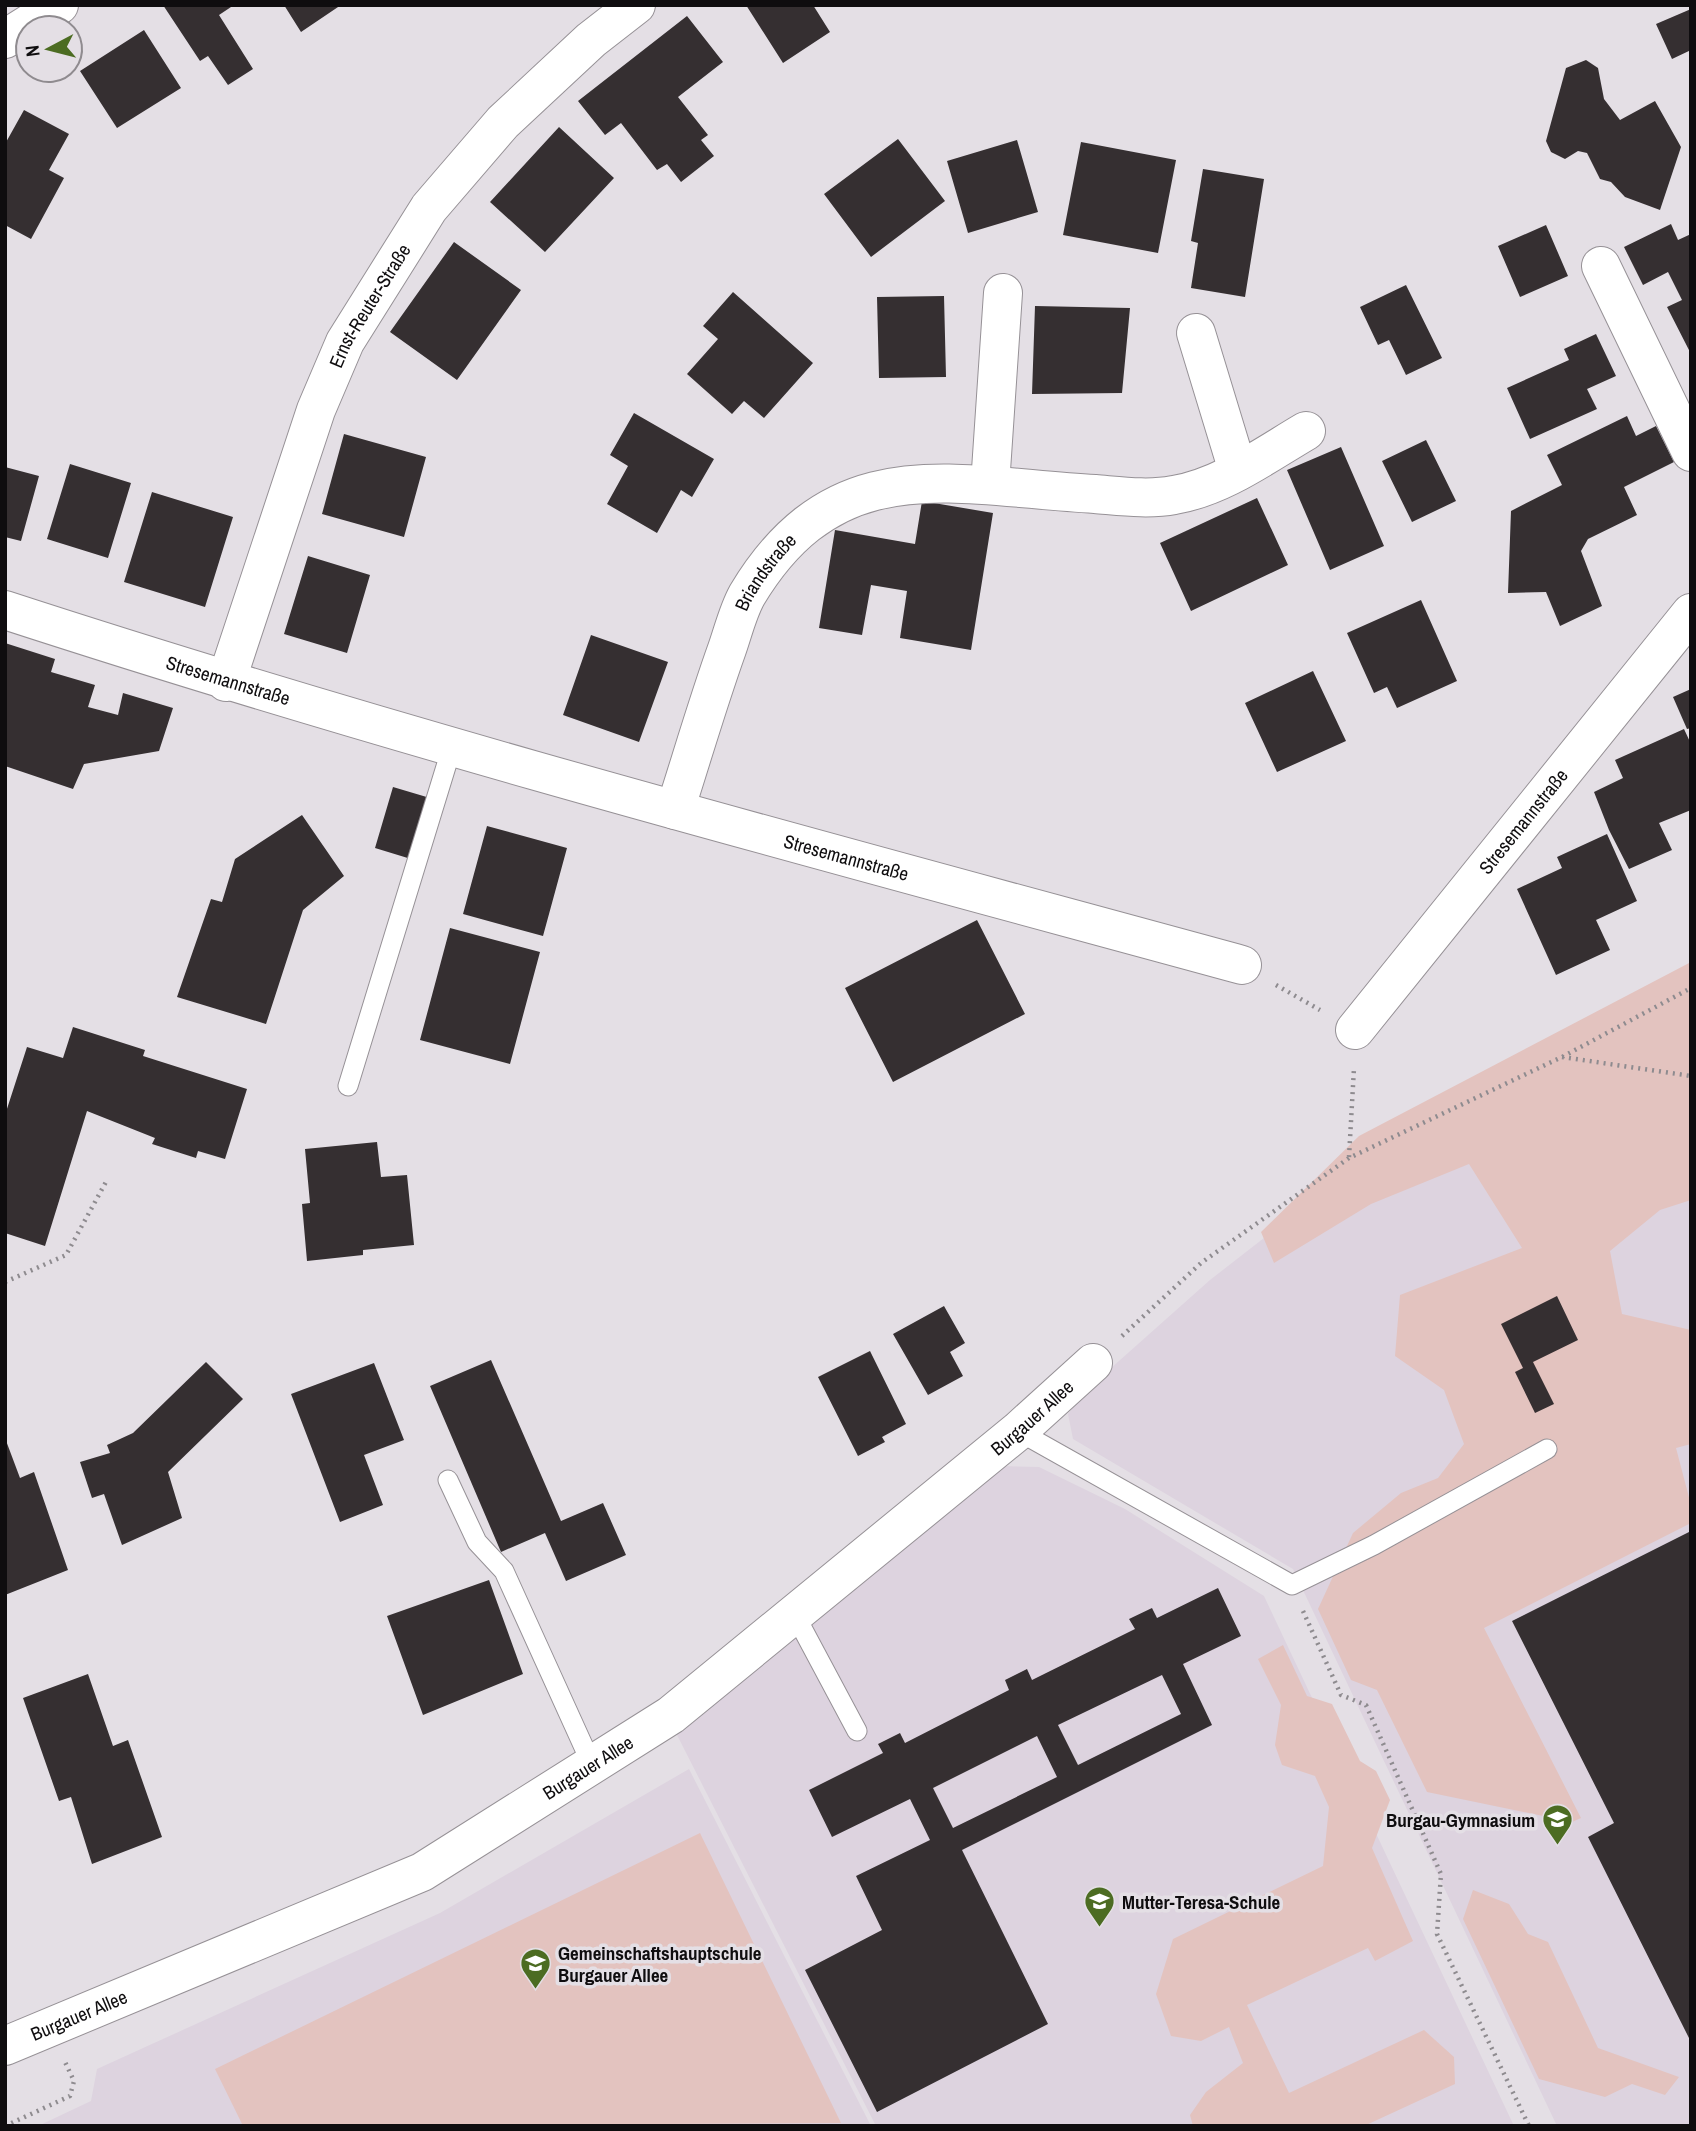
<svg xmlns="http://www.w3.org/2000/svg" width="1696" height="2131" font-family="'Archivo Narrow',sans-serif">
<rect width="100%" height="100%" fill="#e4dfe5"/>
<path fill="#ddd3df" d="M1691,1111V2126H1557L1293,1569L1073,1439L1068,1414L1083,1393L1210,1280L1322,1193Z
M998,1466L1039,1467L1125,1509L1264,1596L1514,2126H876L676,1733Z
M689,1769L871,2126H38L91,2101L97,2069L440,1913Z"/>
<path fill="#e3c3bf" d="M1691,962V1200L1660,1210L1610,1251L1622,1314L1691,1330V1444L1676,1448L1691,1505V1523L1484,1628L1581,1818L1572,1822L1427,1792L1377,1690L1351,1680L1318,1609L1353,1533L1401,1493L1438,1478L1464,1444L1444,1390L1395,1356L1400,1295L1522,1248L1469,1164L1371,1204L1274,1263L1261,1232L1359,1136Z
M1283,1645L1307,1696L1332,1704L1360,1761L1376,1771L1390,1800L1372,1848L1413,1941L1375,1961L1368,1948L1247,2005L1289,2093L1424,2030L1454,2057L1455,2084L1364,2126H1193L1190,2115L1206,2092L1243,2063L1229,2027L1201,2041L1171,2036L1156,1994L1173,1939L1323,1866L1329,1807L1315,1776L1282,1765L1275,1745L1281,1705L1258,1659Z
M700,1833L841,2123L243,2126L215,2069Z
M1473,1890L1509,1904L1528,1934L1548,1942L1598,2048L1679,2077L1665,2095L1632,2084L1605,2097L1539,2079L1463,1919Z"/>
<path fill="#352f31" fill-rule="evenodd" d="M163,5H234L219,15L253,69L228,85L208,56L200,61Z
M284,5H341L301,32Z
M746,5H813L830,32L783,63Z
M1691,9V50L1672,59L1656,24Z
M687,16L723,62L678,97L708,135L701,140L714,156L681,182L667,164L657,170L621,123L605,135L578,101Z
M144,30L181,88L117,128L80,71Z
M1586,60L1598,68L1604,99L1620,120L1655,101L1681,147L1660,210L1625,197L1611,182L1600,179L1587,153L1578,151L1565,159L1551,152L1546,141L1566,68Z
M24,110L69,134L49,170L64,178L31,239L5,225V144Z
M559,127L614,178L545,252L490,202Z
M898,139L945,201L871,257L824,194Z
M1017,140L1038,212L968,233L947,161Z
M1081,142L1176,160L1158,253L1063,235Z
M1203,169L1264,179L1245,297L1191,288L1198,243L1191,241Z
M1671,224L1678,240L1691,234V354L1667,307L1682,300L1668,272L1643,285L1624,247Z
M1546,225L1568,276L1520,297L1498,246Z
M454,242L521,290L457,380L390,332Z
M1406,285L1442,358L1406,375L1389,340L1378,345L1360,307Z
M733,292L813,363L764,418L744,401L732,414L687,374L718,339L703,326Z
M944,296L946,377L879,378L877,297Z
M1035,306L1130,308L1122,393L1032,394Z
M1596,334L1616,376L1587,389L1597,409L1530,439L1507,388L1569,360L1564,349Z
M634,413L714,459L692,497L681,490L657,533L607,504L628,466L610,455Z
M1627,416L1636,436L1656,426L1674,462L1624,487L1637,515L1588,539L1581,551L1602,606L1560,626L1546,592L1508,593L1511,511L1562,485L1547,455Z
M344,434L426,457L404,537L322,514Z
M1426,440L1456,501L1412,522L1382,461Z
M1341,447L1384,546L1330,570L1287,470Z
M70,464L131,483L108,558L47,539Z
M5,467L39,476L21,541L5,537Z
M152,492L233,517L205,607L124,582Z
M1257,498L1288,565L1191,611L1160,543Z
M922,501L993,513L971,650L900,638L907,591L871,585L862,635L819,628L835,530L915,544Z
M308,556L370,575L347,653L284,634Z
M1421,600L1457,681L1397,708L1387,687L1374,693L1347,633Z
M591,635L668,662L639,742L563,715Z
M5,643L55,659L51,672L95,685L88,707L118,715L123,693L173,708L159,751L84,764L73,789L5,766Z
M1313,671L1346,741L1277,772L1245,703Z
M1691,689V728L1687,729L1673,697Z
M1684,729L1691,744V810L1659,823L1672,850L1629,869L1609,830L1594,792L1623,778L1615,760Z
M393,787L430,798L411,859L375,848Z
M302,815L344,876L303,910L266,1024L177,997L211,899L222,902L235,859Z
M487,826L567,848L543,936L463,914Z
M1607,834L1637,901L1596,920L1610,950L1556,975L1517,889L1562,868L1557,857Z
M977,920L1025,1014L893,1082L845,988Z
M450,928L540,952L510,1064L420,1040Z
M73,1027L145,1050L143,1056L247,1089L225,1159L198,1151L196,1158L152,1144L155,1138L87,1111L45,1246L5,1233V1115L27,1047L63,1058Z
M377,1142L381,1177L407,1175L414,1245L363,1250V1255L307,1261L302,1204L310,1203L305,1149Z
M1557,1296L1578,1340L1533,1362L1554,1404L1535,1413L1515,1372L1523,1368L1501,1324Z
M944,1306L965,1343L950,1352L963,1376L928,1395L893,1334Z
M870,1351L906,1424L882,1437L885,1442L858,1456L818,1377Z
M491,1360L561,1521L603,1503L626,1555L566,1581L545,1533L501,1552L430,1386Z
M206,1362L243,1399L168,1472L182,1518L122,1545L104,1494L92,1498L80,1462L110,1453L107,1445L133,1433Z
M374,1363L404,1440L364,1455L383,1505L340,1522L291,1394Z
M5,1438L20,1478L34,1472L68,1570L5,1595Z
M1691,1531V2042L1588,1837L1614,1823L1512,1621Z
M489,1580L523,1674L423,1715L387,1616Z
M1218,1588L1241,1636L1183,1664L1212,1725L962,1850L1048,2024L877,2112L805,1970L882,1930L856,1876L930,1840L910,1799L832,1837L809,1790L883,1753L878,1744L900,1733L905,1743L1009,1690L1005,1680L1027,1669L1032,1680L1135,1629L1129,1619L1152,1608L1157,1618ZM1162,1675L1181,1714L1078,1765L1058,1725ZM1037,1736L1057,1777L953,1828L933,1788Z
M88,1674L113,1746L128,1740L162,1837L92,1864L71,1797L59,1801L23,1698Z"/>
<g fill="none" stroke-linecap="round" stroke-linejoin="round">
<defs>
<path id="service" d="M348,1086L452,747
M1018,1431L1292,1585L1374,1545L1547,1449
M448,1480L477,1542L504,1571L592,1765
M794,1613L857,1731"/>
<g id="minor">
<path d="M5,39L59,5"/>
<path d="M1601,266L1691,452"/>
<path d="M1196,333L1238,471"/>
<path d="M990,485L1003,293"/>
<path id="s1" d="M5,610C413,743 828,852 1242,965"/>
<path id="s2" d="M226,682L316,410L345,342L429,208L503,122L591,40L636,5"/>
<path id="s3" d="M675,810C692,757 708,702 727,649C733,632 738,611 747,595C836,447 952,486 1095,494C1120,496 1148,500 1174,495C1222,487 1265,455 1306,431"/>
<path id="s4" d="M1355,1030L1691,613"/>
<path id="s5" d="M5,2046L422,1872L671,1715L1018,1431L1093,1363"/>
</g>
</defs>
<use href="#service" stroke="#969196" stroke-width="21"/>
<use href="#minor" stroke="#969196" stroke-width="40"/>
<path stroke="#8e8b8f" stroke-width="4.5" stroke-dasharray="2 5" stroke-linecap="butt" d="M1276,985L1320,1010
M1562,1057L1691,1076
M1349,1157L1354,1068
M5,1282L66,1255L107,1180
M1122,1336L1201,1263L1349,1158L1562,1057L1691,988
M1303,1611L1341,1695L1366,1705L1441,1874L1437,1934L1529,2126
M5,2126L70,2096L74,2081L65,2062"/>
<use href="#service" stroke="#fff" stroke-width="19"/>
<use href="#minor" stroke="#fff" stroke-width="38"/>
</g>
<defs>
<symbol id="school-pin" viewBox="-11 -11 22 30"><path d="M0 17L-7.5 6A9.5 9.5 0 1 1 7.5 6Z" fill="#4c6c22" stroke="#e4dfe5"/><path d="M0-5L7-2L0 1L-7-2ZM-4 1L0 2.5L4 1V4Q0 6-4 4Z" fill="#fff"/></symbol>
</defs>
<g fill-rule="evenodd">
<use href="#school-pin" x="1540" y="1802" width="35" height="47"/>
<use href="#school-pin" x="1082" y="1884" width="35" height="47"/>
<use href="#school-pin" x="518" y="1946" width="35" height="47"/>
</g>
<g text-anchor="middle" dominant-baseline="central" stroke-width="7" stroke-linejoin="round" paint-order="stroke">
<g font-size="19" fill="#0f0d0f" stroke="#e4dfe5">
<text stroke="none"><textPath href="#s2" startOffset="404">Ernst-Reuter-Straße</textPath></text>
<text stroke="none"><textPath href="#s3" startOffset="256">Briandstraße</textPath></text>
<text stroke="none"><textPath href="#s1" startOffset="234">Stresemannstraße</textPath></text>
<text stroke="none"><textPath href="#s4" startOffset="268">Stresemannstraße</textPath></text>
<text stroke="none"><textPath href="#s1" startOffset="877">Stresemannstraße</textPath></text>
<text stroke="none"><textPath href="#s5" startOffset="1214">Burgauer Allee</textPath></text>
<text stroke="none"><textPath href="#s5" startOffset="648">Burgauer Allee</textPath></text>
<text stroke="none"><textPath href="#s5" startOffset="80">Burgauer Allee</textPath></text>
</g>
<g font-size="19" font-weight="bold" fill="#0f0d0f" stroke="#e4dfe5" text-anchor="start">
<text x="1535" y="1820" text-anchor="end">Burgau-Gymnasium</text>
<text x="1122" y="1902">Mutter-Teresa-Schule</text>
<text x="558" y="1953">Gemeinschaftshauptschule<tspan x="558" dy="22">Burgauer Allee</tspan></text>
</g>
</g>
<rect width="1696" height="2131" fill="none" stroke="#0f0d0f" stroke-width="14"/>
<g transform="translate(49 49) rotate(263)"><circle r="33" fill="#e4dfe5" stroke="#8f8b8f" stroke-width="2"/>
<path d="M0-5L12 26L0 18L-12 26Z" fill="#4c6c22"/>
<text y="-10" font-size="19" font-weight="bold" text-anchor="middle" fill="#0f0d0f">N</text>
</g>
</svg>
